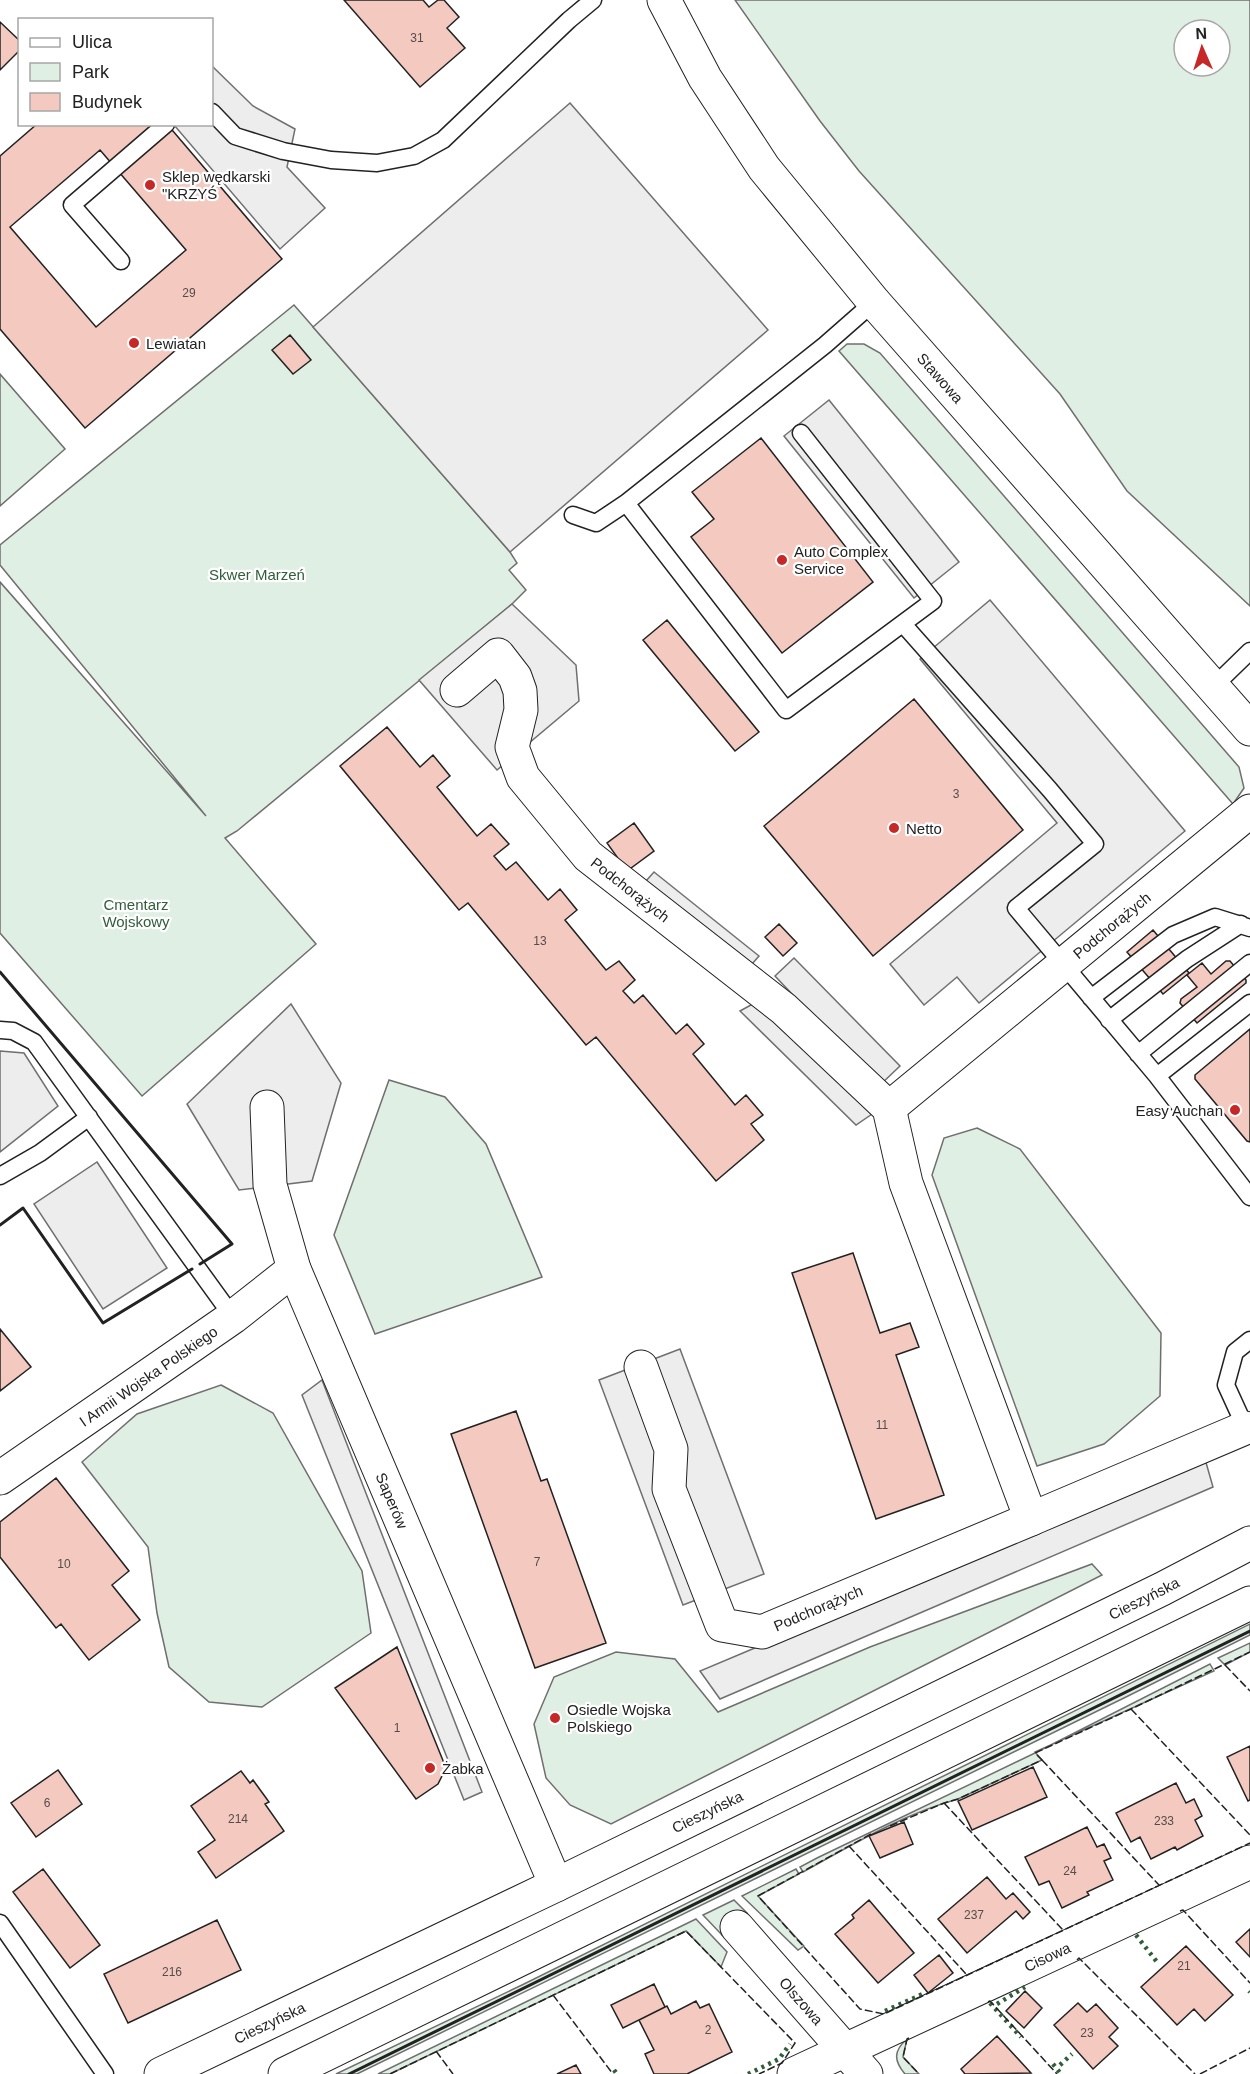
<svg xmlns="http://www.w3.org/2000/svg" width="1250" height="2074" font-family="Arial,sans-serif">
<rect width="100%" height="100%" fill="#fff"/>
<path fill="#e0efe3" stroke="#6f6f6f" stroke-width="1.5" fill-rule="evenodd" d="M735,0H1250V606L1127,491L1060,394L859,171L820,121ZM1184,30H1220V66H1184Z
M294,305L510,552L517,563L509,570L526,590L512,604L237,831L225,838L316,944L142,1096L0,933V582L206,816L0,565V545Z
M847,344H864L880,353L1239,767L1244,788L1233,804L839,351Z
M0,374L65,449L0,506Z
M389,1080L445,1097L486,1144L542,1277L375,1334L334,1235Z
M977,1128L1020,1149L1161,1333L1160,1396L1104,1444L1037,1466L932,1175L944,1138Z
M221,1385L273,1413L362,1571L371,1633L262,1707L209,1702L169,1667L157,1613L148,1547L82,1462L137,1414Z
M1092,1564L1102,1575L611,1824L570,1805L546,1778L534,1724L554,1677L616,1652L675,1659L718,1712L870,1647Z
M1250,1624V1635L1128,1696L357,2074H336L522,1985Z
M1250,1643V1652L1225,1665L1218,1658Z
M1210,1664L1214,1671L1035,1752L1042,1760L958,1799C903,1814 852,1845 803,1872L800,1867L817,1858L1035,1753Z
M796,1869L799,1874L758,1896L804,1946L798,1950L742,1896Z
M734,1900L747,1913L722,1935L703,1915Z
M696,1919L727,1952L721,1967L686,1931L390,2074H378Z
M907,2039L903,2057L919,2074H905C894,2061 893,2051 907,2039Z"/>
<path fill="#ededed" stroke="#6f6f6f" stroke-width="1.5" d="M212,66L253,106L295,129L287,167L325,208L280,249L174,125L212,124Z
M570,103L768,330L510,552L313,327Z
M829,400L959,562L914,598L784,436Z
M990,600L1185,831L979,1003L957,977L924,1005L890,964L1057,823L920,659Z
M512,604L576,665L579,701L497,770L419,680Z
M654,872L759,956L745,972L638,890Z
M794,958L900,1066L879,1086L775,976Z
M760,1000L875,1112L856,1125L740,1011Z
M291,1004L341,1083L312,1181L239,1190L187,1104Z
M0,1051L24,1053L58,1106L0,1152Z
M97,1162L167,1268L103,1309L34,1204Z
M680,1349L764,1574L683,1605L599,1380Z
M322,1380L482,1792L464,1800L302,1395Z
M1205,1459L1213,1487L720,1699L700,1671Z"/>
<path fill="#f3c9c0" stroke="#222" stroke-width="1.5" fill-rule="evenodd" d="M344,0H423L429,7L438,0H444L459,17L447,28L465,48L420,87Z
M0,22L20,41V50L0,70Z
M37,124H167L282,259L85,428L0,329V156ZM100,150L186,250L96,327L10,227Z
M290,335L311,360L293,374L272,350Z
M761,438L873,582L782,653L691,537L714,519L692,492Z
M667,620L759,732L735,751L643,640Z
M914,699L1023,830L873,956L764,826Z
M387,727L420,767L433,755L450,776L437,787L477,836L491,824L509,844L494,856L506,870L516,862L548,900L560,889L577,910L565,920L606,970L619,961L635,980L623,991L634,1003L643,995L676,1034L687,1024L704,1044L693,1054L735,1105L746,1095L763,1115L751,1124L764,1140L716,1181L596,1037L586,1045L468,903L459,910L340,766Z
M634,823L654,851L627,871L607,843Z
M779,924L797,943L783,956L765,937Z
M1153,930L1189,973L1163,994L1127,952Z
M1226,961H1230L1246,980V983L1197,1023L1180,1003L1181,999L1197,987L1187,975L1202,963L1211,974Z
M1250,1029V1142L1247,1141L1195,1079V1075Z
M853,1253L880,1333L910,1323L919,1347L896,1355L944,1495L876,1519L792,1273Z
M0,1329L31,1367L0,1391Z
M516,1411L541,1481L547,1479L606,1643L535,1668L451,1434Z
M56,1478L129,1571L112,1585L140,1620L89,1660L61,1624L56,1628L0,1557V1522Z
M397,1647L446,1768L438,1784L416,1799L335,1688Z
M1250,1746V1800L1248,1801L1227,1757Z
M1033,1767L1047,1797L972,1830L958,1801Z
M58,1770L82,1804L36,1837L11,1803Z
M241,1771L250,1783L253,1780L269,1802L265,1804L284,1831L216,1878L198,1852L215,1840L191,1806Z
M1176,1783L1186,1803L1194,1799L1202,1816L1195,1820L1203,1836L1177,1850L1175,1847L1151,1859L1140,1837L1131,1842L1116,1813Z
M904,1822L913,1844L880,1858L869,1836Z
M1087,1827L1097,1847L1104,1844L1111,1858L1104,1861L1113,1880L1087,1892L1089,1895L1062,1908L1049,1881L1039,1885L1025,1857Z
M43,1869L100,1945L70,1968L13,1892Z
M987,1877L1006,1899L1013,1893L1030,1912L1023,1919L1016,1911L967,1953L938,1919Z
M869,1900L914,1953L878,1983L835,1934L854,1918L852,1915Z
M217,1920L241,1970L128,2023L104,1974Z
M1250,1929V1957L1236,1942Z
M1186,1946L1233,1995L1205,2021L1194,2009L1177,2025L1141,1987Z
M939,1955L953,1973L928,1993L914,1975Z
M654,1984L665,2007L623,2028L611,2005Z
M1025,1991L1042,2008L1024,2028L1006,2011Z
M696,2001L700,2008L709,2004L732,2052L687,2074H654L645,2054L654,2050L639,2020L667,2006L671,2014Z
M1078,2003L1087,2012L1096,2004L1118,2028L1109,2037L1118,2046L1093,2069L1054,2025Z
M997,2036L1031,2073L965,2074L961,2069Z
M576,2065L581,2074H557Z"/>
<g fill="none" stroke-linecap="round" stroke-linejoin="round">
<defs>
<path id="lane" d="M212,112L235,136L283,151L331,160L377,163L414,156L443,140L569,20L593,0
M121,261L72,205L166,124
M626,503L786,710L933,601L801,433
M573,515L596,523L626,503L825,345L874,302
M903,624L1050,790L1095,844L1016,908L1157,1076L1250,1197
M1213,687L1250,651
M1091,998L1173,935L1215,917L1250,928
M1109,1020L1187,959L1241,924
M0,1030L13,1031L34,1042L233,1317
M1138,1054L1250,963
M1157,1076L1250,1003
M0,1176L40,1153L89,1117
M1247,1431L1226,1385L1235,1352L1250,1340
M0,1923L105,2074"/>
<g id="street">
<path id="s1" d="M457,690L498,655L515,677L520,691L521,710L512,747L523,777L588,856L784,1009L889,1108L906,1183L1031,1519L762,1632L722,1625L669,1489L671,1449L641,1367"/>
<path id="s2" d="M267,1107L270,1185L294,1269L556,1885"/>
<path id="s3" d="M889,1108L1250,811"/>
<path id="s4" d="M0,1478L233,1317L294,1269"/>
<path d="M1031,1519L1245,1428"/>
<path id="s5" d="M737,1927L866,2074"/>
<path id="s6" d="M794,2074L1250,1862"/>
</g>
<g id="secondary">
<path id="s7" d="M664,0L705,78L764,168L874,302L1250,729"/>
<path id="s8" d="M161,2074L556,1885L1162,1589L1250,1543"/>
<path d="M285,2074L1250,1603"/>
</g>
</defs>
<use href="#lane" stroke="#222" stroke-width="19"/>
<use href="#street" stroke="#222" stroke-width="35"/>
<use href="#secondary" stroke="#222" stroke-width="35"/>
<use href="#lane" stroke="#fff" stroke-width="16"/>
<use href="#street" stroke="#fff" stroke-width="33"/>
<use href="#secondary" stroke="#fff" stroke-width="33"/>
<path stroke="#2f5e38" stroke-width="4.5" stroke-dasharray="3 4.5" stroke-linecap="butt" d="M1136,1935L1157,1962
M1249,1991L1250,1992
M990,2003L1021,2037
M997,2004L1025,1987
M885,2011L925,1993
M1053,2064L1061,2074
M1060,2065L1072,2054
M614,2070L617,2074
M748,2074L779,2059L790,2044"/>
<path stroke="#222" stroke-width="1.5" stroke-dasharray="8 3" stroke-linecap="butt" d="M1225,1665L1250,1691
M1131,1709L1250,1835
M1042,1760L1159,1885
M944,1803L1063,1930
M890,1826L944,1803L958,1799L1042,1760L1035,1753L1131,1709L1250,1652
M871,1834L758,1896L860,2009L884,2014L1250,1843
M849,1846L967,1975
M1180,1911L1183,1910L1250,1983
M1077,1960L1079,1958L1195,2074
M553,1995L613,2074
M988,2002L990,2001L1057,2074
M909,2038L907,2039L903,2057L919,2074
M436,2051L453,2074
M390,2074L686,1931L795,2043L782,2063L759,2074
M1200,2074L1250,2048"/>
<path stroke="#222" stroke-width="3" d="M0,972L232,1244L200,1264
M0,1225L23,1208L103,1323L192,1269
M349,2074L1250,1631"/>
</g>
<g fill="#c62828" stroke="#fff" stroke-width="2">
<circle cx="150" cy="185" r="6"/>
<circle cx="134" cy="343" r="6"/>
<circle cx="782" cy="560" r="6"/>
<circle cx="894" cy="828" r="6"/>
<circle cx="1235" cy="1110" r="6"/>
<circle cx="555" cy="1718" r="6"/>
<circle cx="430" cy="1768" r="6"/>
</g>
<g text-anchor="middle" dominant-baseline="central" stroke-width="4.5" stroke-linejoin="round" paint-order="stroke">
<g font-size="12" fill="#564c4a">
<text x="417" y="38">31</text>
<text x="189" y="293">29</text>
<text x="956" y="794">3</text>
<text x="540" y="941">13</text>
<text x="882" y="1425">11</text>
<text x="537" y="1562">7</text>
<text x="64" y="1564">10</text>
<text x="397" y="1728">1</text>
<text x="47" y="1803">6</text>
<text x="238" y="1819">214</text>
<text x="1164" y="1821">233</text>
<text x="1070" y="1871">24</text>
<text x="974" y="1915">237</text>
<text x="1184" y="1966">21</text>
<text x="172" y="1972">216</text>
<text x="708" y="2030">2</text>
<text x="1087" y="2033">23</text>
</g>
<g font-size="15" fill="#222" stroke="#fff" text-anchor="start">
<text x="162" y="176">Sklep wędkarski<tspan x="162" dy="17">"KRZYŚ</tspan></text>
<text x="146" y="343">Lewiatan</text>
<text x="794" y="551">Auto Complex<tspan x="794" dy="17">Service</tspan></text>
<text x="906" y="828">Netto</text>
<text x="1223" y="1110" text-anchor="end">Easy Auchan</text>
<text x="567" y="1709">Osiedle Wojska<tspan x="567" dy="17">Polskiego</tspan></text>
<text x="442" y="1768">Żabka</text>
</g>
<g font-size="15" fill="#222" stroke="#fff">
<text stroke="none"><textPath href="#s7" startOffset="470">Stawowa</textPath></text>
<text stroke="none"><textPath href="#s1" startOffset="342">Podchorążych</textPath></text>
<text stroke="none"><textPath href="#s3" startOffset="288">Podchorążych</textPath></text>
<text stroke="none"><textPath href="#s4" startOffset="180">I Armii Wojska Polskiego</textPath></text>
<text stroke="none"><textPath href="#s2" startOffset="417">Saperów</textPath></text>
<text stroke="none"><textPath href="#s8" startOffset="1092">Cieszyńska</textPath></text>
<text transform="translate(818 1608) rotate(-23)">Podchorążych</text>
<text stroke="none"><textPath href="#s8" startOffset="606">Cieszyńska</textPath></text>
<text stroke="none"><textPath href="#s6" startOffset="279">Cisowa</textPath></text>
<text stroke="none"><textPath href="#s5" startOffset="98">Olszowa</textPath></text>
<text stroke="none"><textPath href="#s8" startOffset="120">Cieszyńska</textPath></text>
</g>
<g font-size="15" fill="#2f5e38" stroke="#fff">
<text x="257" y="574">Skwer Marzeń</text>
<text x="136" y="904">Cmentarz<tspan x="136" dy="17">Wojskowy</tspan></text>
</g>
</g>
<rect x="18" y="18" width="195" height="108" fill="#ffffff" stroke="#a7a7a7" stroke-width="1.5"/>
<rect x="30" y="38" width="30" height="9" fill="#ffffff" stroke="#a7a7a7" stroke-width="1.5"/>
<text x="72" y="48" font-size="18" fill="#222222">Ulica</text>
<rect x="30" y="63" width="30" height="18" fill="#e0efe3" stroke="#a7a7a7" stroke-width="1.5"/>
<text x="72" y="78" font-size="18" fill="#222222">Park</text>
<rect x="30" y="93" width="30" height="18" fill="#f3c9c0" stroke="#a7a7a7" stroke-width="1.5"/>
<text x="72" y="108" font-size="18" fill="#222222">Budynek</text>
<g transform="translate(1202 48) rotate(357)"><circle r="28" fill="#ffffff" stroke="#a7a7a7" stroke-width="1.5"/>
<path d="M0-4.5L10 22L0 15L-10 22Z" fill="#c62828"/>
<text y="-9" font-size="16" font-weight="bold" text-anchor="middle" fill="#222222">N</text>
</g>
</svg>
